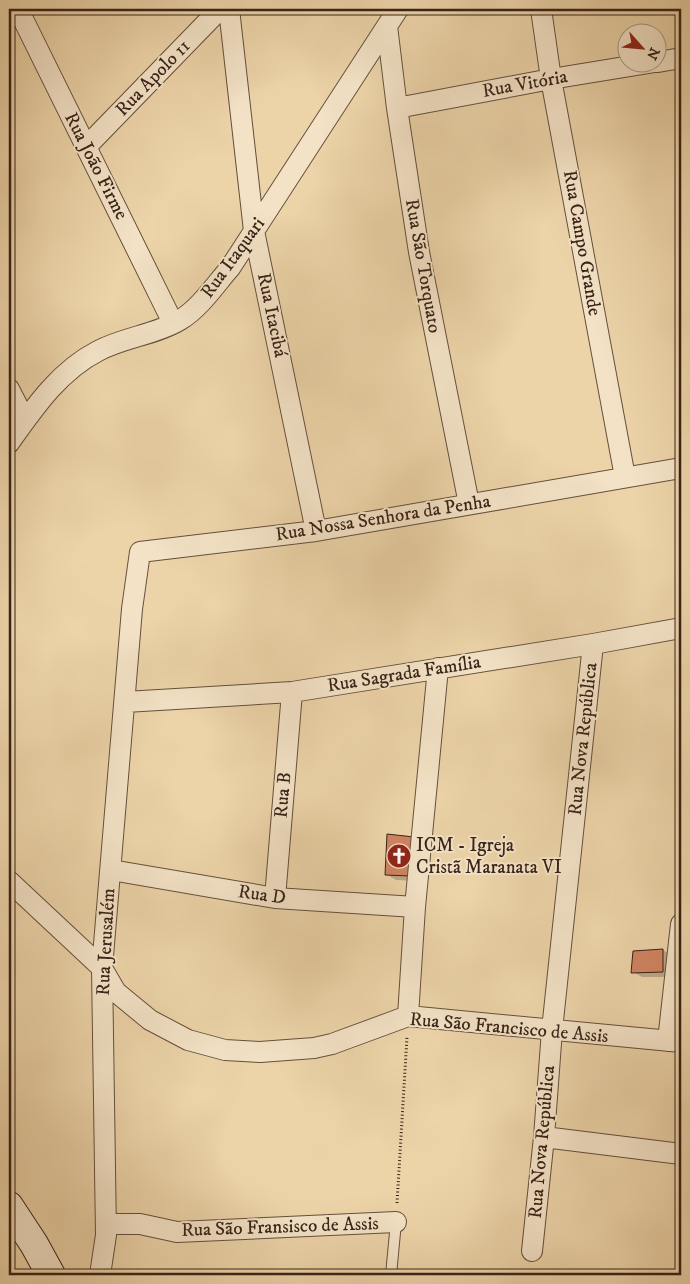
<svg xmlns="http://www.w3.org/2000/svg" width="690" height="1284" font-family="'IM FELL DW Pica',serif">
<rect width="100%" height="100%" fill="#ecd3a8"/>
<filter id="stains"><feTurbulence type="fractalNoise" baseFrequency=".004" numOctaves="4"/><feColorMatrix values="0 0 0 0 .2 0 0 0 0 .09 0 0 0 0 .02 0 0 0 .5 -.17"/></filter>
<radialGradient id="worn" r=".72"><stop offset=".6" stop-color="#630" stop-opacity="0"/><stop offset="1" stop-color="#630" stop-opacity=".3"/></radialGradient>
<path fill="#0003" d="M423,844L420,881L396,880L386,874Z
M663,950L672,956V977H642L633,972Z"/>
<path fill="#cf8462" stroke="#382319" d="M387,834L414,837L411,876L385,875Z
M663,949V972L631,973L633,951Z"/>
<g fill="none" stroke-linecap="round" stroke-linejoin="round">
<defs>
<path id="lane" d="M391,1275L396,1222"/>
<path id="street" d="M18,9L173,323
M229,9L254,231L316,531
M541,9L551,79L625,477
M387,26L397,108L419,252L469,504
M658,62L681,58
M397,108L551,79L655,62
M86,147L220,9
M9,389L25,420
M9,443C34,408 59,371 98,351C124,337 155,335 180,320C200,308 215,285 230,268L398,9
M125,702L292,692L593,644L681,628
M111,870L275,898L415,907
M9,881L102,968L116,992L150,1020L188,1040L225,1050L260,1052L314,1048L332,1044L408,1016L681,1042
M275,898L292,692
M408,1016L415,907L438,668
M668,1041L681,924
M544,1137L681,1154
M106,1224H140L177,1232L396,1222
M532,1251L544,1137L552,1030L593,644
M100,1275L106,1235L102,968L132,609L140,552L316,531L681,468"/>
<path id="secondary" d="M9,1206L34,1244L51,1275"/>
</defs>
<use href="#lane" stroke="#654f3d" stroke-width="12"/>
<use href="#street" stroke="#654f3d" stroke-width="22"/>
<use href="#secondary" stroke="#382319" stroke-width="30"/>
<path stroke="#382319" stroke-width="3" stroke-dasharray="1 2.5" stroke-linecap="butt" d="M397,1203L407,1037"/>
<use href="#lane" stroke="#f3e2c6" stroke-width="10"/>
<use href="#street" stroke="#f3e2c6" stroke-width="20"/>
<use href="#secondary" stroke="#f3e2c6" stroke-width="28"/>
</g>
<defs>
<symbol id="church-disc" viewBox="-11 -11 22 22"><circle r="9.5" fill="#8f2418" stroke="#f3e2c6"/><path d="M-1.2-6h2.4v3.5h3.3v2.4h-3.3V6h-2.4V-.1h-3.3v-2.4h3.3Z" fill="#fff"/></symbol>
</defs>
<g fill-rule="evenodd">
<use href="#church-disc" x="385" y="842" width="28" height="28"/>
</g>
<g text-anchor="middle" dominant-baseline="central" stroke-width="4" stroke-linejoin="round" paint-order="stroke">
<g font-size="19" fill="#382319" stroke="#f3e2c6">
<text transform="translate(153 78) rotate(-46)">Rua Apolo 11</text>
<text transform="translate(525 84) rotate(-10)">Rua Vitória</text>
<text transform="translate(96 166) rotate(63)">Rua João Firme</text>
<text transform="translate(582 243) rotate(80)">Rua Campo Grande</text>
<text transform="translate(233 258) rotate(-54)">Rua Itaquari</text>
<text transform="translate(423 266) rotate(80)">Rua São Torquato</text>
<text transform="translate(272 315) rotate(78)">Rua Itacibá</text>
<text transform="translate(383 518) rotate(-9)">Rua Nossa Senhora da Penha</text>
<text transform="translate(404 674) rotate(-9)">Rua Sagrada Família</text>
<text transform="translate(583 739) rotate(-84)">Rua Nova República</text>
<text transform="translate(283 795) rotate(-85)">Rua B</text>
<text transform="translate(262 895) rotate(8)">Rua D</text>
<text transform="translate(106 942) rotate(-87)">Rua Jerusalém</text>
<text transform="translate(509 1028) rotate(5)">Rua São Francisco de Assis</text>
<text transform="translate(542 1142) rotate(-85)">Rua Nova República</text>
<text transform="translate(280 1227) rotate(-2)">Rua São Fransisco de Assis</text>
</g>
<g font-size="19" fill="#382319" stroke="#f3e2c6" text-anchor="start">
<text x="416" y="845">ICM - Igreja<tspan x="416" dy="22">Cristã Maranata VI</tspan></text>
</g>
</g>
<rect width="690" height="1284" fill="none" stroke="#ecd3a8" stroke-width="30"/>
<rect x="10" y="10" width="670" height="1264" fill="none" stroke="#382319" stroke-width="2.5"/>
<rect x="15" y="15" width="660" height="1254" fill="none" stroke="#382319"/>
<g transform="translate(642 48) rotate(117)"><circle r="24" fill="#f3e2c6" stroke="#a89681"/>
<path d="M0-4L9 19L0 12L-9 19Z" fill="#8f2418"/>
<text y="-8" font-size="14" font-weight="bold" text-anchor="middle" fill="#382319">N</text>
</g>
<rect width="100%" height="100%" filter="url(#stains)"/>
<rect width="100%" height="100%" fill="url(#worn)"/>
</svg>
